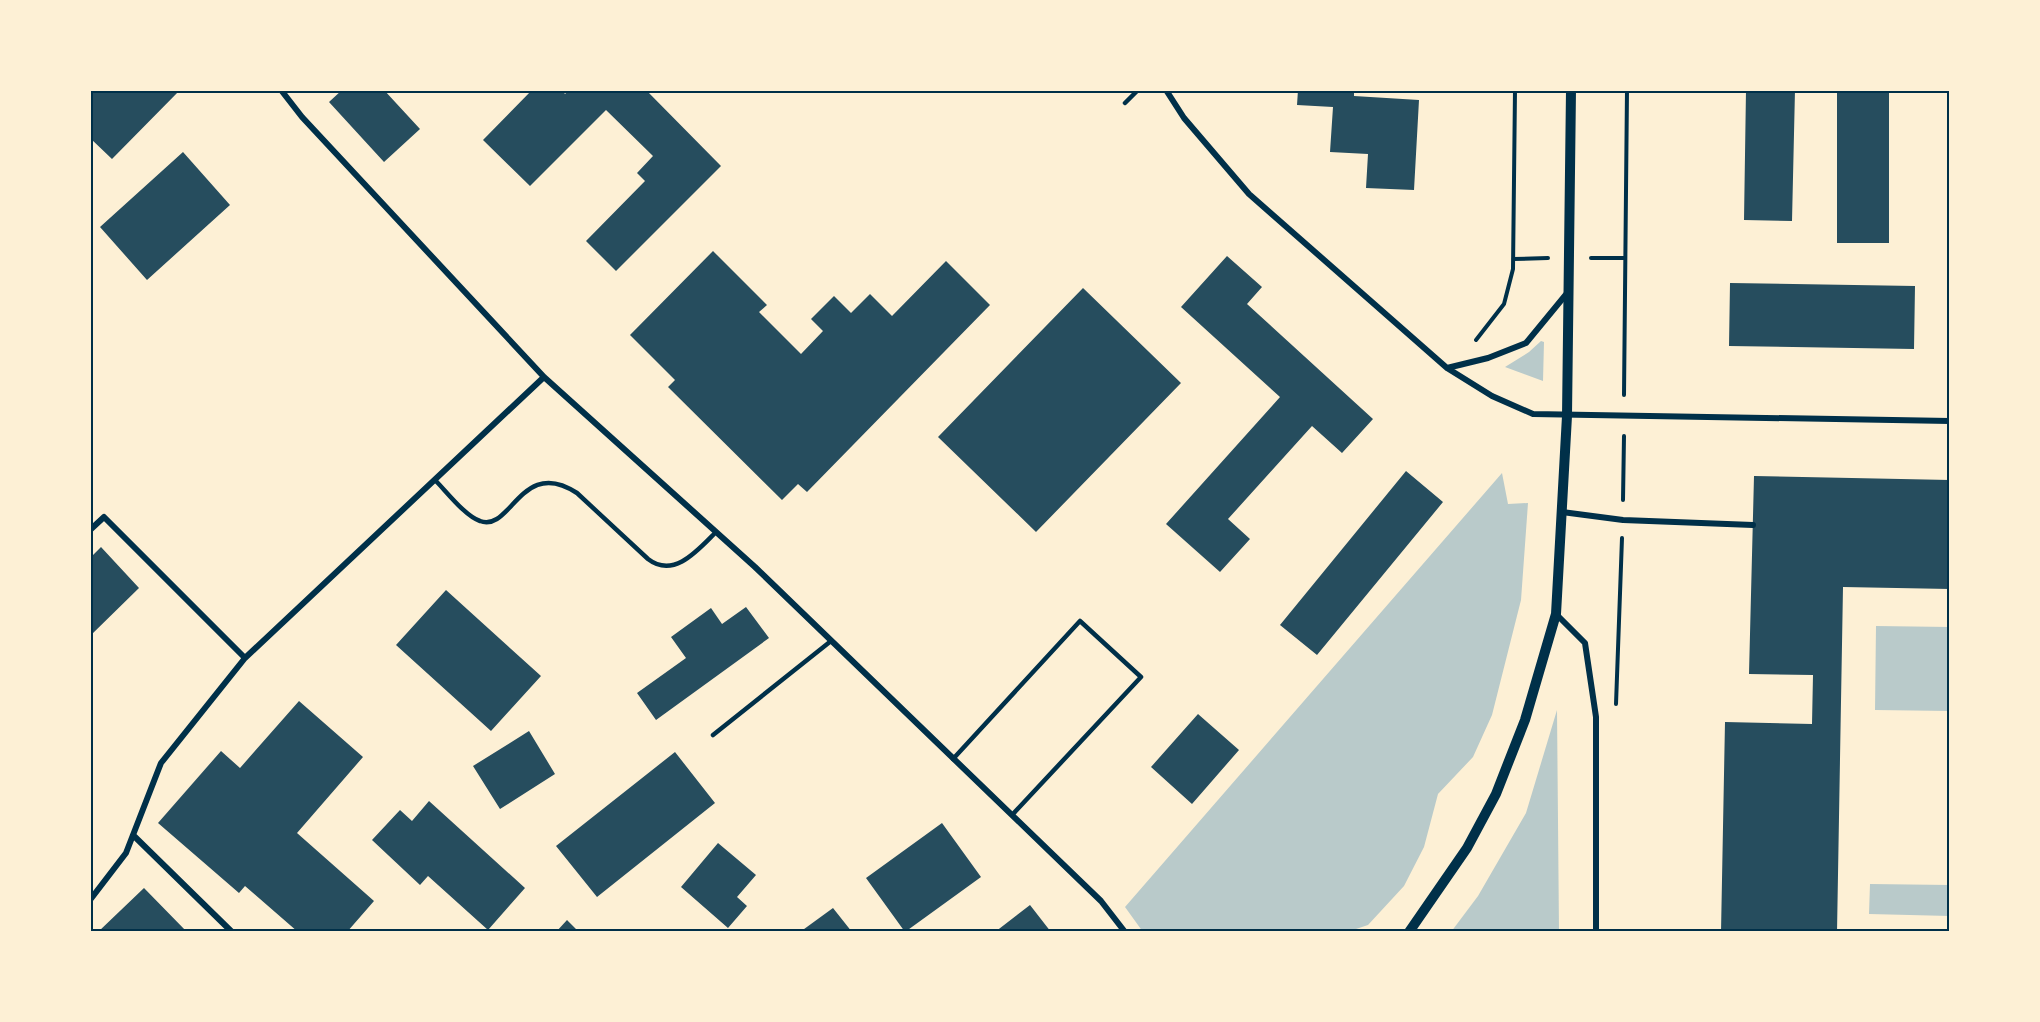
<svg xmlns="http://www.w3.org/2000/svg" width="2040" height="1022" font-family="Cabin,sans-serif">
<rect width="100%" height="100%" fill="#fdf0d5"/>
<path fill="#b9caca" d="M1541,341L1544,342L1543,381L1505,367L1529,352Z
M1502,473L1508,504L1528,503L1521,600L1492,715L1473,757L1438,794L1424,847L1404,886L1368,925L1347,932H1143L1125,907Z
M1876,626L1950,627V711L1875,710Z
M1557,710L1559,932H1451L1478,896L1526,813Z
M1870,884L1950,885V916L1869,914Z"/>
<path fill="#264d5e" d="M90,90H180L112,159L90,138Z
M342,90H384L420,129L384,162L329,102Z
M532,90H562L565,94L569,90H646L721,166L616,271L586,241L645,181L637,173L653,156L606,110L530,186L483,140Z
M1298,90H1354V96L1419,100L1414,190L1366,188L1368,154L1330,152L1333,107L1297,105Z
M1746,90H1795L1792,221L1744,220Z
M1837,90H1889V243H1837Z
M183,152L230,205L147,280L100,227Z
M713,251L767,305L759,312L801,354L823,331L811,319L834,296L851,313L870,294L892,316L946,261L990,305L807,492L798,484L782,500L668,387L675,380L630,335Z
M1227,256L1262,287L1247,304L1373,419L1342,453L1312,426L1228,519L1250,539L1220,572L1166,524L1280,397L1181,307Z
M1730,283L1915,286L1914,349L1729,346Z
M1083,288L1181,383L1036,532L938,437Z
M1406,471L1443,502L1317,655L1280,625Z
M1754,476L1950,480V589L1843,587L1837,932H1721L1725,722L1812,724L1813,675L1749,674Z
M101,547L139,588L90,636V558Z
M446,590L541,676L491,731L396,645Z
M746,607L769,638L656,720L637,693L686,658L671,637L711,608L722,624Z
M299,701L363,757L297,833L374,901L347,932H298L245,886L239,893L158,823L221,751L240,768Z
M1198,714L1239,750L1192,804L1151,767Z
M529,731L555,774L500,809L473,766Z
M675,752L715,803L597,897L556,846Z
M429,801L525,888L488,930L428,876L420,885L372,840L400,810L412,821Z
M942,823L981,877L905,932L866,878Z
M718,843L756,875L737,897L747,906L728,928L681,887Z
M144,888L187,932H98Z
M1030,905L1051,932H995Z
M833,908L852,932H800Z
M567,920L579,932H556Z"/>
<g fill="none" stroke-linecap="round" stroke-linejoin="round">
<path stroke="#003049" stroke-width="4" d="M1591,258H1625
M1513,259L1548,258
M1476,340L1504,304L1513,269L1515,90
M1624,395L1627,90
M1623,500L1624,436
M1616,704L1622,538"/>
<path stroke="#003049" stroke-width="4.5" d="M1125,103L1138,90
M435,480C446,491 465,516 480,521C511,533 521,456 577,493L648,559C674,579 698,550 716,532
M713,735L831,641
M953,759L1080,621L1141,677L1012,815"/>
<path stroke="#003049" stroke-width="6" d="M281,90L302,117L544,377L755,567L1101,901L1125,932
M1166,90L1184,118L1249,194L1447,368L1492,396L1533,414L1950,421
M1447,368L1488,358L1526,343L1568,292
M1562,512L1623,520L1753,525
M90,530L104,517L245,658
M1556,614L1585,643L1596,717V932
M133,835L232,932
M90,900L126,853L161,763L245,658L544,377"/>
<path stroke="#003049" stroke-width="10" d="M1409,932L1467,848L1496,794L1525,720L1556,614L1567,416L1571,90"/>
</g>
<rect width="2040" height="1022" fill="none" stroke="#fdf0d5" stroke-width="183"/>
<rect x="92" y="92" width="1856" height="838" fill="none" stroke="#003049" stroke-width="2"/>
</svg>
